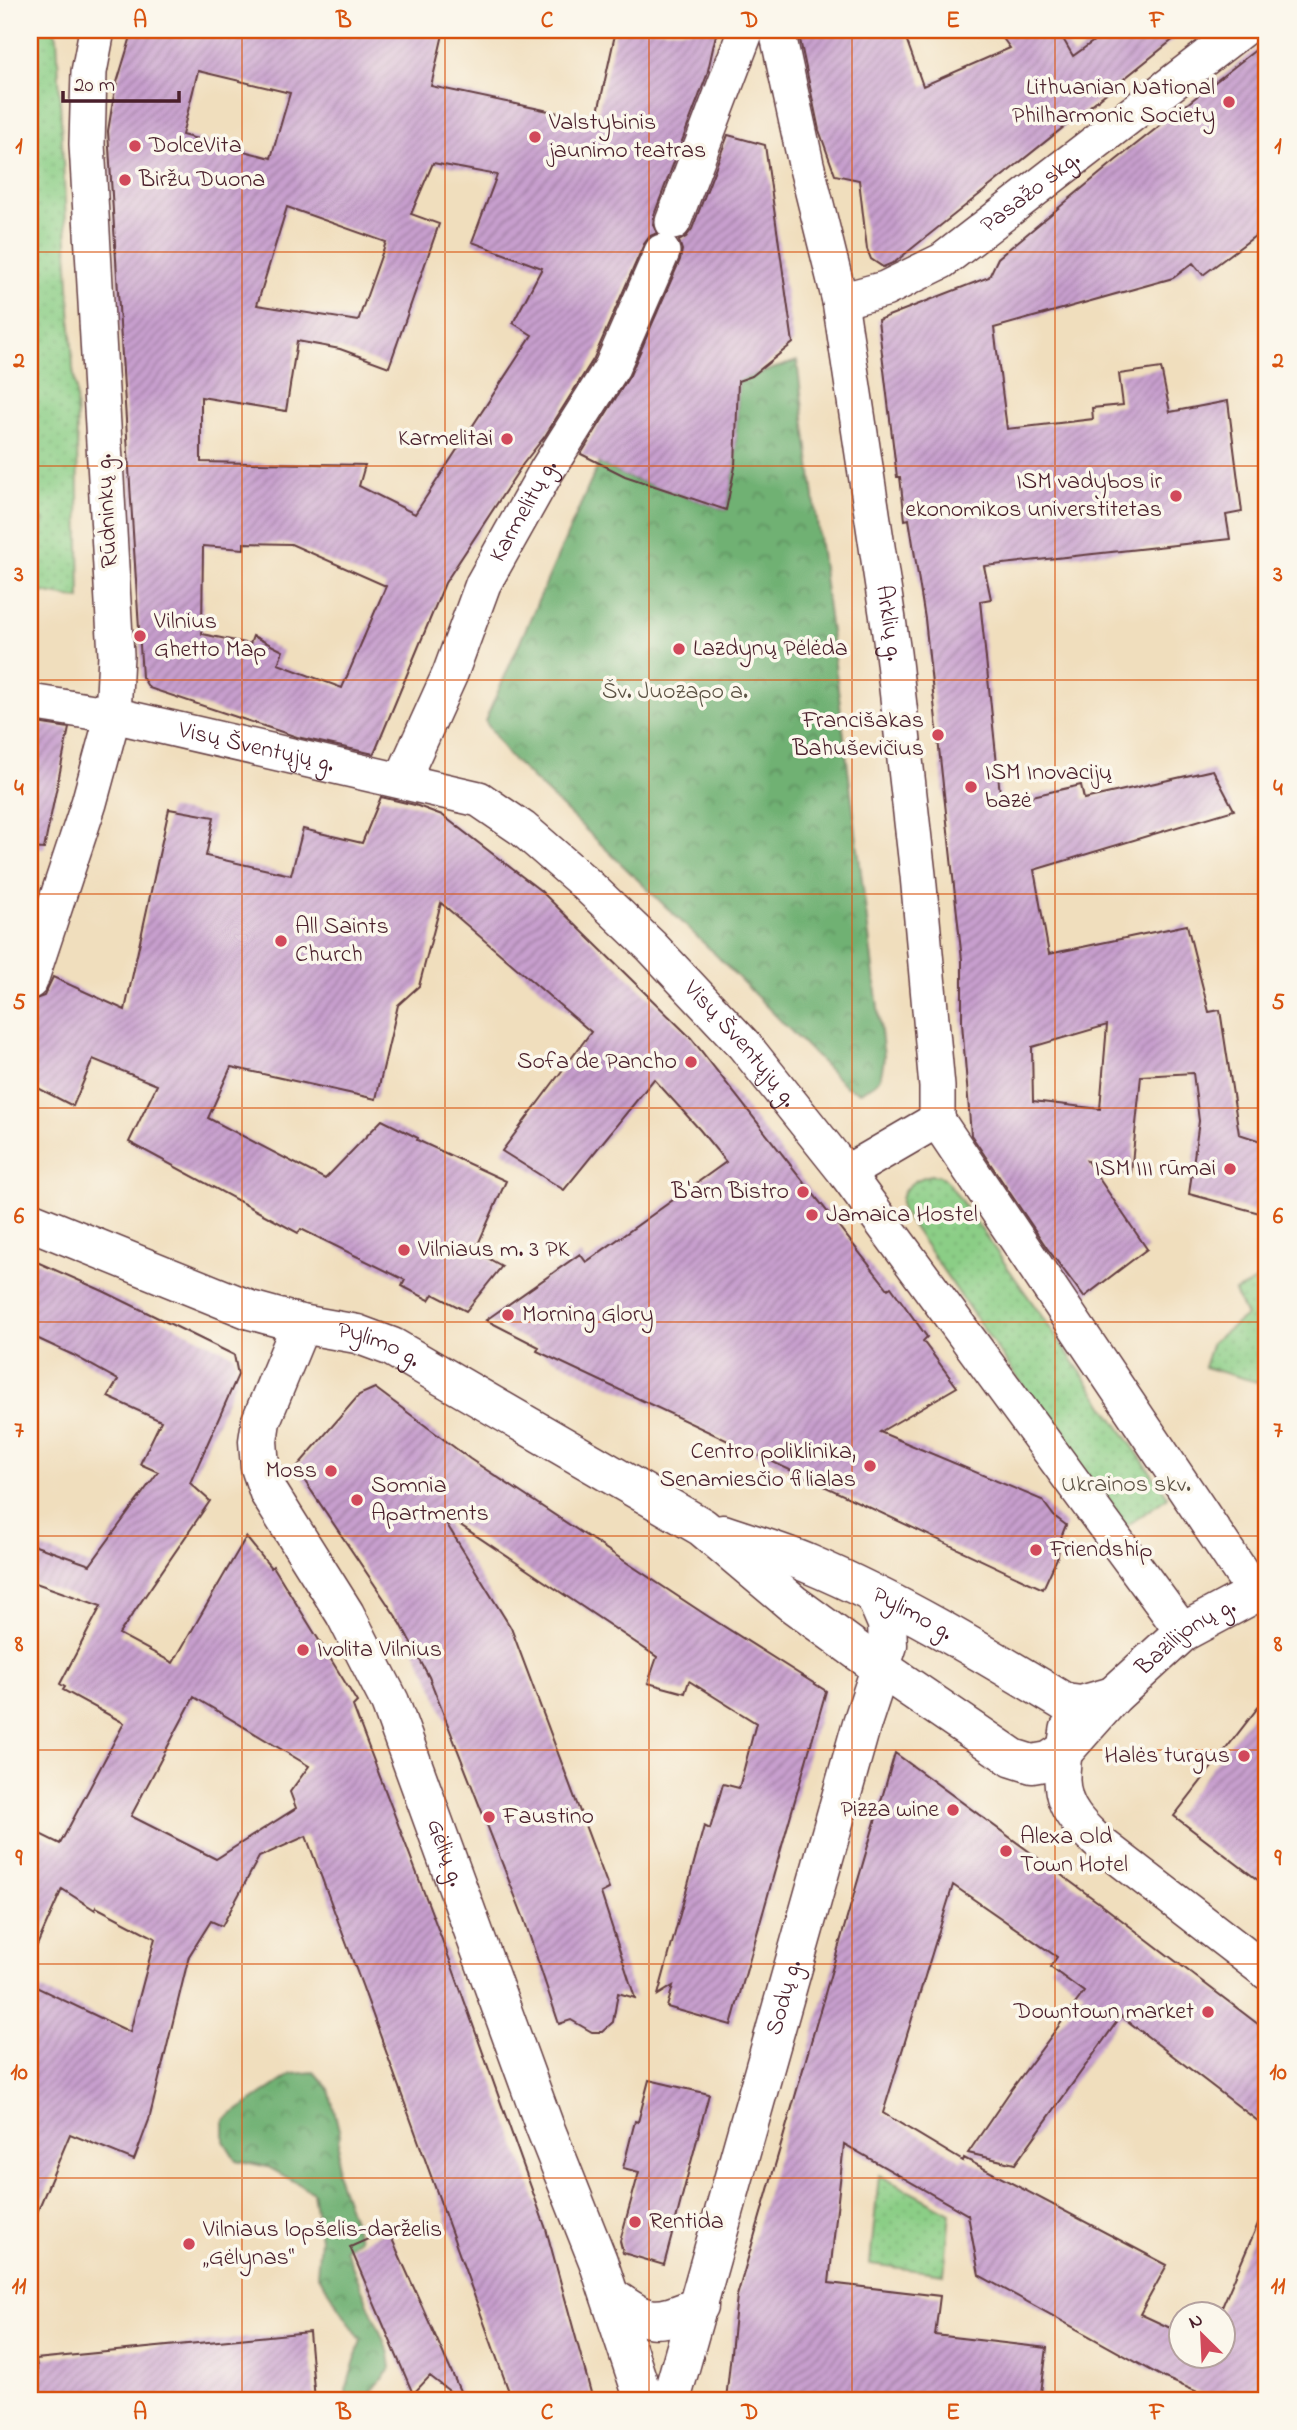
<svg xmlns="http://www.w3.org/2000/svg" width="1297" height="2430" font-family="'Indie Flower',sans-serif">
<defs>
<pattern id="grass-dots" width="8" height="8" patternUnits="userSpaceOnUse" patternTransform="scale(1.75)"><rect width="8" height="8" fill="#8bce86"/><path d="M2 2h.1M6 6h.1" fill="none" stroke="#79b074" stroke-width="1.8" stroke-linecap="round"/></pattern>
<pattern id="forest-crowns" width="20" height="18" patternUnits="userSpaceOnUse" patternTransform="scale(1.75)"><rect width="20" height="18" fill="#70b173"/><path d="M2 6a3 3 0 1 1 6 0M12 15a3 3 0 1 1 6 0" fill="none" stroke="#5e8f5f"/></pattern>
<pattern id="building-hatch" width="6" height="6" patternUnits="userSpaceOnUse" patternTransform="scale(1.75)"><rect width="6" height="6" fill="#c79fce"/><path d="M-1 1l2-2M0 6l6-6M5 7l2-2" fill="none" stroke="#a481a7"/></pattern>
</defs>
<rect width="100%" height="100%" fill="#fbf7ec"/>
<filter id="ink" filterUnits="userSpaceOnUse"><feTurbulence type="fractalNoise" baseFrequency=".0143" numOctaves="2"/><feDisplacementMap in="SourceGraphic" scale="14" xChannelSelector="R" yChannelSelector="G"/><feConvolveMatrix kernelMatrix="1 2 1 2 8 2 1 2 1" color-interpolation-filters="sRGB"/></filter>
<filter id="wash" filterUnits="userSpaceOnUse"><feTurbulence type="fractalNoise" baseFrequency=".00686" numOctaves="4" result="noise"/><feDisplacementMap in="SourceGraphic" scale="28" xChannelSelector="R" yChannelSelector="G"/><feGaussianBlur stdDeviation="1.57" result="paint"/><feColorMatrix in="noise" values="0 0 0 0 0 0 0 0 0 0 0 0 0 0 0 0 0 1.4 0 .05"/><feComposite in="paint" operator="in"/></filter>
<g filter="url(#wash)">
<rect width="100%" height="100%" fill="#f0debd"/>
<path fill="url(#grass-dots)" stroke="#6a7658" stroke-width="2" d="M30,30H54L57,37L73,369L76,389L80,599L30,590Z
M931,1175L940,1176L948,1182L1168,1497L1122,1529L902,1211C896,1191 913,1179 931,1175Z
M1267,1275V1385L1204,1367L1212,1342L1246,1316L1235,1292Z
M879,2175L950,2213L944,2274L870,2264Z"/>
<path fill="url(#forest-crowns)" stroke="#5d684f" stroke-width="2" d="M797,361L884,1056C882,1079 881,1082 860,1092L846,1087L712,951L508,755L485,721L599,463L625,476L726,510L735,467L738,380Z
M314,2072L329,2089L340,2134L336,2172L359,2238L345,2249L389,2353L391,2368L368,2396L369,2400H347L346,2390L361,2340L317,2274L320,2239L313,2192L268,2167L236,2160L224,2141V2120L292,2074Z"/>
<path fill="#8bce86" stroke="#6a7658" stroke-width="2" d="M30,519L44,520L38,563L30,562Z"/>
<g id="blocks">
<path fill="url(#building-hatch)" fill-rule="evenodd" d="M133,30H444L431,86L596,121L616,30H717L707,75L654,215L653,225L657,233L650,236L644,244L594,358L545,436L523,464L445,583L374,754L297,737L149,688L142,677L108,131L115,89ZM198,71L290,93L271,158L182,135ZM433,163L497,175L472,242L542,268L513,323L532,335L415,514L359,486L365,465L201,462V397L286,411L297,341L340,349L389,367L439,224L411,214ZM287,207L386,242L358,321L257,305ZM244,543L291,544L386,586L342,688L278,664L283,651L253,636L250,644L202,634L203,546L244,549Z
M798,30H903L923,86L1010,48L997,30H1058L1073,56L1109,30H1185L895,262L883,267L871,259L867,249L859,180L835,175L819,130Z
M1267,41V227L1203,275L1193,263L1173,278L994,328L1007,429L1093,419L1092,408L1123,405L1119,374L1161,368L1170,412L1228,401L1242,512L1226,515L1230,539L984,566L991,599L980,601L1001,803L1081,785L1084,799L1213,770L1234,810L1034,870L1049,954L1187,925L1209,1012L1220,1010L1239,1134L1267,1143V1215L1189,1194L1199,1121L1193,1073L1141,1076L1131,1173L1087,1161L1147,1249L1084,1297L1047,1248L971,1135L962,1023V960L925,619L909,519L905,520L900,477H897L878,320L989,277L998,258L1115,161ZM1107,1025L1100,1109L1033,1101L1032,1047Z
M728,135L765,145L793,343L752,376L738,381L735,467L726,510L625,476L581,454L630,375L680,260L682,250L679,241L686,237L692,229Z
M30,722L69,728L44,849L30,848Z
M381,797L415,805L442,815L541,891L691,1038L888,1289L891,1287L927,1337L923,1341L957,1387L880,1432L1042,1500L1054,1516L1066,1525L1059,1542L1058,1556L1043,1589L537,1351L539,1347L486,1320L580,1254L586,1262L726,1162L700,1130L654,1079L564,1190L502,1151L591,1032L441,903L419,986L398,1005L376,1099L231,1067L208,1118L325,1179L382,1120L418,1138L417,1140L506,1181L475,1251L502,1266L466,1311L433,1294L429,1300L402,1286L405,1280L301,1229L298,1233L129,1142L157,1085L93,1059L73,1106L30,1084V1001L44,996L53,977L125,1010L169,809L214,817L206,856L291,875L303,829L362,843Z
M30,1259L103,1291L234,1355L238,1375L190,1483L210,1501L119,1634L173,1663L246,1537L271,1568L273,1566L343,1679L357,1702L353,1706L449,1958L546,2229L593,2400H512L362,1985L306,1836L259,1857L222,1926L211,1921L189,1956L149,2120L134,2160L70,2134L30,2229V1984L130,2032L155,1938L96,1907L95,1910L62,1889L30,1961V1829L60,1844L124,1723L63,1690L65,1687L60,1684L101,1606L30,1581V1544L90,1565L158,1472L140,1464L161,1421L108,1397L118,1380L73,1355L30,1335ZM194,1697L309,1766L290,1792L296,1808L216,1859L131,1816Z
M375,1388L470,1459L706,1615L826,1691L731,2025L667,2007L673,1986L658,1995L704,1826L710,1829L723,1784L739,1788L756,1723L689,1681L685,1693L648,1683L657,1657L438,1510L511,1628L609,1889L601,1893L635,1998L618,1993L613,2022L602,2032H592L571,2020L559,2024L524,1919L429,1677L401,1624L296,1468L359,1395Z
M1267,1696V1887L1174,1816Z
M895,1753L1098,1902L1267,2031V2128L1121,2016L1015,2164L968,2153L1011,2090L1084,1992L1050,1967L1057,1957L953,1885L883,2113L963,2161L964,2158L1167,2265L1140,2314L1181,2333V2356H1223V2314H1219L1267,2203V2400H1216L1165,2378L979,2275L968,2215L844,2144L829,2283L940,2296L935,2335L1047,2348L1040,2400H726L737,2296Z
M649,2080L709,2094L664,2265L623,2253L620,2241L639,2172L623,2168L635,2121L638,2122Z
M388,2230L464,2400H461L430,2376L413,2394L350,2247Z
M309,2332L315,2400H40L36,2359Z"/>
</g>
</g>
<g filter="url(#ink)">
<use href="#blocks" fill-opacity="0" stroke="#633c41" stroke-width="2"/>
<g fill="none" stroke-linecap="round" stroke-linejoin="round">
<defs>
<g id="street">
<path id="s1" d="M777,30L806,164L840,301L873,520L893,653L918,875L937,1087V1120"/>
<path d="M673,222L746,30"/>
<path id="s2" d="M840,301L885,289L942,261L1241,30"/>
<path id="s3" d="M30,702L113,715L479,799L523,829L586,884L651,946L744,1045L846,1173L1183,1632"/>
<path id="s4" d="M402,780L450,674L483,584L547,470L612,367L662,252"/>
<path d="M30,981L89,803L113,715L116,655L87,144L89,72L97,30"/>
<path d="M937,1120L1255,1593"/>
<path d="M846,1173L937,1120"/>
<path d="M1068,1729C1064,1759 1054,1789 1074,1816C1080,1825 1089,1833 1097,1841L1267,1972"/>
</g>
<g id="secondary">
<path id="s5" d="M301,1324L261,1421L258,1441L260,1467L269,1493L345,1614L390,1702L544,2125L598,2261L644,2400"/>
<path d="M610,2296C650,2324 653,2325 699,2306"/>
<path id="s6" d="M671,2400L862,1723L888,1645L887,1624L875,1596"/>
</g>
<g id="primary">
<path id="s7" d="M30,1221L250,1310L301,1324L357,1334L392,1347L702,1527L792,1603L881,1668L1013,1758L1032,1764L1049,1761L1063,1752L1113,1696L1183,1632L1267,1587"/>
<path id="s8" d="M723,1534C752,1544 781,1552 809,1564C899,1602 983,1653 1066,1703L1081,1705L1113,1696"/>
</g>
</defs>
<use href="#street" stroke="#633c41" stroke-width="38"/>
<use href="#secondary" stroke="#633c41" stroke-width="41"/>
<use href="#primary" stroke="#633c41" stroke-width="41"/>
<use href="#street" stroke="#fff" stroke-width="35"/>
<use href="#secondary" stroke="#fff" stroke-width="38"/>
<use href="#primary" stroke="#fff" stroke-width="38"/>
</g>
</g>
<path fill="none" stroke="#d8530f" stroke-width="2" stroke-opacity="0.55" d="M242,30V2400M445,30V2400M649,30V2400M852,30V2400M1055,30V2400M30,252H1267M30,466H1267M30,680H1267M30,894H1267M30,1108H1267M30,1322H1267M30,1536H1267M30,1750H1267M30,1964H1267M30,2178H1267"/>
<g fill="#d1495b" stroke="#fbf7ec" stroke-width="2.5">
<circle cx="1229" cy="102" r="7"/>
<circle cx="535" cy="137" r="7"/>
<circle cx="135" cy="146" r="7"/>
<circle cx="125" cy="180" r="7"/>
<circle cx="507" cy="439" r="7"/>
<circle cx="1176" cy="496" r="7"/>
<circle cx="140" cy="636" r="7"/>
<circle cx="679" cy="649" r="7"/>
<circle cx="938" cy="735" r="7"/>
<circle cx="971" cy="787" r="7"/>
<circle cx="281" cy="941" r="7"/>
<circle cx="691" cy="1062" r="7"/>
<circle cx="1230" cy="1169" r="7"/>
<circle cx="803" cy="1192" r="7"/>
<circle cx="812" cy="1215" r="7"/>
<circle cx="404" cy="1250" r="7"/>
<circle cx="508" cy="1315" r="7"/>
<circle cx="870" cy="1466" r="7"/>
<circle cx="331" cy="1471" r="7"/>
<circle cx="357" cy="1500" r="7"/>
<circle cx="1036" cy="1550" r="7"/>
<circle cx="303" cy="1650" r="7"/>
<circle cx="1244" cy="1756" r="7"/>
<circle cx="953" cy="1810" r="7"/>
<circle cx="489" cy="1817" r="7"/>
<circle cx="1006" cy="1851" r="7"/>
<circle cx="1208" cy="2012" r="7"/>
<circle cx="635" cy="2222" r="7"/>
<circle cx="189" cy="2244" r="7"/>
</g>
<g text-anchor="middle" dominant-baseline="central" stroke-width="7" stroke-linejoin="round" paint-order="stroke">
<g font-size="24" fill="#4a1f2b" stroke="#fbf7ec" text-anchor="start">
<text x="1215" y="88" text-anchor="end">Lithuanian National<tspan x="1215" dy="28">Philharmonic Society</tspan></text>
<text x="549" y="123">Valstybinis<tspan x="549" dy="28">jaunimo teatras</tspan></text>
<text x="149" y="146">DolceVita</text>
<text x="139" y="180">Biržu Duona</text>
<text x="493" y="439" text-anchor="end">Karmelitai</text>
<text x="1162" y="482" text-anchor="end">ISM vadybos ir<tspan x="1162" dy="28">ekonomikos universtitetas</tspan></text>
<text x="154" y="622">Vilnius<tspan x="154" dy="28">Ghetto Map</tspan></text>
<text x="693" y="649">Lazdynų Pėlėda</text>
<text x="924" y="721" text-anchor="end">Francišakas<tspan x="924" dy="28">Bahuševičius</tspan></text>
<text x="985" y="773">ISM Inovacijų<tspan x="985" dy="28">bazė</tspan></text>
<text x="295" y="927">All Saints<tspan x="295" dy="28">Church</tspan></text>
<text x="677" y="1062" text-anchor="end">Sofa de Pancho</text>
<text x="1216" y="1169" text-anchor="end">ISM III rūmai</text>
<text x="789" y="1192" text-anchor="end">B'arn Bistro</text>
<text x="826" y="1215">Jamaica Hostel</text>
<text x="418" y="1250">Vilniaus m. 3 PK</text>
<text x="522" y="1315">Morning Glory</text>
<text x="856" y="1452" text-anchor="end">Centro poliklinika,<tspan x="856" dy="28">Senamiesčio filialas</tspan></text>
<text x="317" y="1471" text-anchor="end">Moss</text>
<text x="371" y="1486">Somnia<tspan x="371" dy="28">Apartments</tspan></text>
<text x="1050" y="1550">Friendship</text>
<text x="317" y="1650">Ivolita Vilnius</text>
<text x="1230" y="1756" text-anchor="end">Halės turgus</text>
<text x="939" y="1810" text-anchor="end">Pizza wine</text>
<text x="503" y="1817">Faustino</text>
<text x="1020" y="1837">Alexa Old<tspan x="1020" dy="28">Town Hotel</tspan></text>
<text x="1194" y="2012" text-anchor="end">Downtown market</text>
<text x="649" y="2222">Rentida</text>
<text x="203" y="2230">Vilniaus lopšelis-darželis<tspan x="203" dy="28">„Gėlynas“</tspan></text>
</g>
<g font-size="24" fill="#4a1f2b" stroke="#fbf7ec">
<text stroke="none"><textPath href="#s2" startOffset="222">Pasažo skg.</textPath></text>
<text transform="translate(108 511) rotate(-93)">Rūdninkų g.</text>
<text stroke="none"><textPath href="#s4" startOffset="296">Karmelitų g.</textPath></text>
<text stroke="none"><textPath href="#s1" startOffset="604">Arklių g.</textPath></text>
<text stroke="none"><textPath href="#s3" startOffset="231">Visų Šventųjų g.</textPath></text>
<text stroke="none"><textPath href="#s3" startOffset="819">Visų Šventųjų g.</textPath></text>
<text stroke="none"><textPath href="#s7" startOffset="371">Pylimo g.</textPath></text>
<text stroke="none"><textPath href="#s8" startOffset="206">Pylimo g.</textPath></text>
<text stroke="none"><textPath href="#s7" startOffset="1354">Bazilijonų g.</textPath></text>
<text stroke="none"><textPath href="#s5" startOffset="581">Gėlių g.</textPath></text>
<text stroke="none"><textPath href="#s6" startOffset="418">Sodų g.</textPath></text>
</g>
<g font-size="24" fill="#5e5446" stroke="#fbf7ec">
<text x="675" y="692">Šv. Juozapo a.</text>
<text x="1126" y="1485">Ukrainos skv.</text>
</g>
</g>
<rect width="1297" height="2430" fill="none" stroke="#fbf7ec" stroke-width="77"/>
<g transform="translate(1202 2335) rotate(336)"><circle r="33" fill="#fbf7ec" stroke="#b4a19f" stroke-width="2"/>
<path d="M0-5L12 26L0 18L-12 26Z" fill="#d1495b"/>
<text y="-10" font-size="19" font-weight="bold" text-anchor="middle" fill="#4a1f2b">N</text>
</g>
<path d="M63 91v10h116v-10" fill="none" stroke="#4a1f2b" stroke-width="3.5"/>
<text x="74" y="91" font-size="21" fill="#4a1f2b" stroke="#fbf7ec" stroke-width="5" paint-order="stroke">20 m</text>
<rect x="38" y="38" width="1220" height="2354" fill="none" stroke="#d8530f" stroke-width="2.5"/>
<g font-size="23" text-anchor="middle" font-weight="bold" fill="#d8530f">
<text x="140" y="27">A</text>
<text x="344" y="27">B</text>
<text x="547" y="27">C</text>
<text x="750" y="27">D</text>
<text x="953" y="27">E</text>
<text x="1157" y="27">F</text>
<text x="19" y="153">1</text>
<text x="1278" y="153">1</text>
<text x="19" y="367">2</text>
<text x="1278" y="367">2</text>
<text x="19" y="581">3</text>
<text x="1278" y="581">3</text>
<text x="19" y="795">4</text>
<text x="1278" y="795">4</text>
<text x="19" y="1009">5</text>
<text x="1278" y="1009">5</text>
<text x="19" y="1223">6</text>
<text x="1278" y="1223">6</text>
<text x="19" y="1437">7</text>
<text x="1278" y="1437">7</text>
<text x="19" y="1651">8</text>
<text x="1278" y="1651">8</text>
<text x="19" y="1865">9</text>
<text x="1278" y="1865">9</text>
<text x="19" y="2079">10</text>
<text x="1278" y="2079">10</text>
<text x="19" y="2293">11</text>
<text x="1278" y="2293">11</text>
<text x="140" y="2419">A</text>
<text x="344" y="2419">B</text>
<text x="547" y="2419">C</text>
<text x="750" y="2419">D</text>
<text x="953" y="2419">E</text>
<text x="1157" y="2419">F</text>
</g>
</svg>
